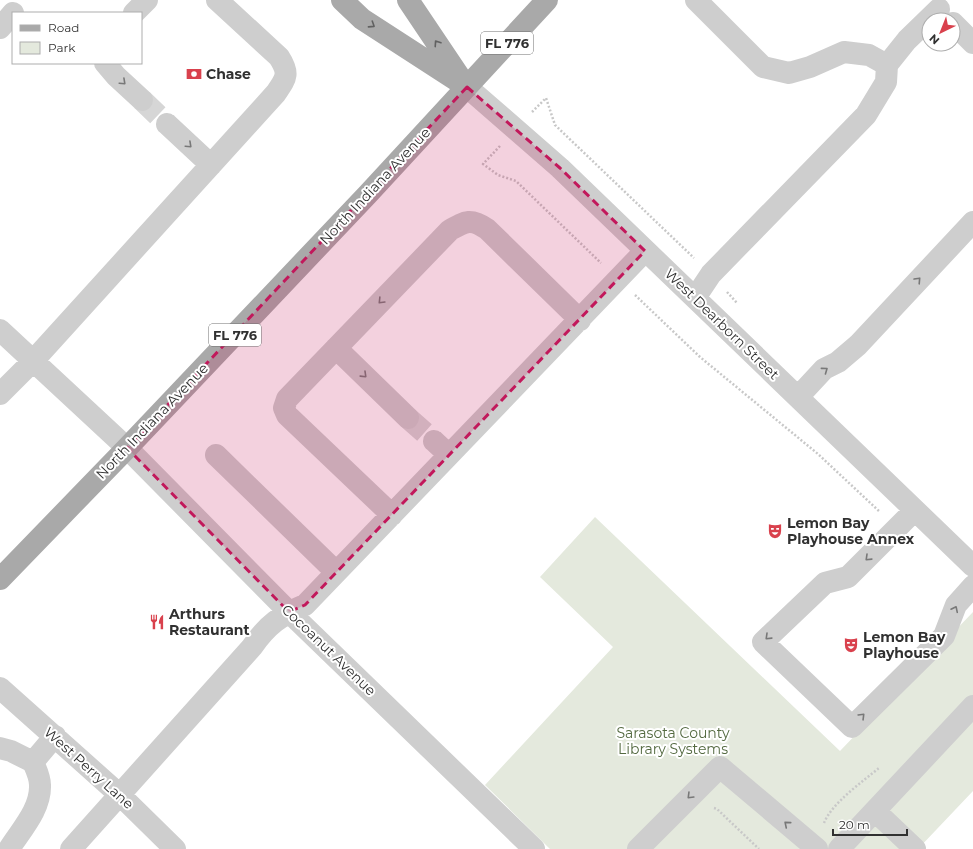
<svg xmlns="http://www.w3.org/2000/svg" width="973" height="849" font-family="Montserrat,sans-serif">
<rect width="100%" height="100%" fill="#fff"/>
<path fill="#e4e9dd" d="M595,517L840,751L973,612V791L918,849H550L485,785L613,647L540,577Z"/>
<g fill="none" stroke-linecap="round" stroke-linejoin="round">
<path stroke="#d6d6d6" stroke-width="22" stroke-dasharray="22 11" stroke-linecap="butt" d="M142,100L167,124
M408,418L434,441"/>
<path stroke="#c8c8c8" stroke-width="2.5" stroke-dasharray="2 2" stroke-linecap="butt" d="M532,112L546,98L555,125L694,258
M500,146L483,164L498,175L516,181L601,263
M727,292L737,303
M635,295L700,357L818,454L880,512
M714,808L717,809L759,849
M824,823C832,803 862,782 879,768"/>
<path stroke="#cecece" stroke-width="22" d="M696,0L763,67L789,73L810,67L844,52L869,55L887,65
M134,13L147,0
M953,23L973,43
M0,28L13,13
M105,63L116,76L142,100
M467,87L560,168L973,566
M167,124L211,165
M695,298L711,274L866,115L886,82L887,65L907,40L939,9
M0,330L127,448L289,612L534,849
M336,348L408,418
M0,394L33,361L276,93C286,78 290,74 279,57L217,0
M798,397L824,369L838,362L858,345L973,222
M434,441L449,455
M216,455L336,572
M915,510L848,577L825,583L763,642L852,727L944,636L956,605L973,586
M392,515L287,415L284,408L287,399L450,230C466,221 471,218 487,229L580,320
M0,688L121,796L175,849
M0,748L11,751L33,762
M875,811L915,849
M9,849C21,830 41,809 40,785C40,777 36,769 33,762L55,736
M71,849L252,647C267,625 281,615 305,605L645,251
M638,849L720,767L817,849
M839,849L973,706"/>
<path stroke="#a9a9a9" stroke-width="22" d="M342,0L362,19L467,87
M408,0L461,79
M0,579L127,448L368,194L547,0"/>
</g>
<defs><path id="oneway-chevron" d="M-2-3.5L2.5 0L-2 3.5" fill="none" stroke-width="1.6" stroke-linecap="round" stroke-linejoin="round"/></defs>
<g stroke="#616161">
<use href="#oneway-chevron" transform="translate(372 25) rotate(33)"/>
<use href="#oneway-chevron" transform="translate(437 43) rotate(-124)"/>
</g>
<g stroke="#787878">
<use href="#oneway-chevron" transform="translate(123 82) rotate(43)"/>
<use href="#oneway-chevron" transform="translate(189 145) rotate(43)"/>
<use href="#oneway-chevron" transform="translate(918 280) rotate(-47)"/>
<use href="#oneway-chevron" transform="translate(381 301) rotate(134)"/>
<use href="#oneway-chevron" transform="translate(825 370) rotate(-36)"/>
<use href="#oneway-chevron" transform="translate(364 375) rotate(44)"/>
<use href="#oneway-chevron" transform="translate(868 558) rotate(136)"/>
<use href="#oneway-chevron" transform="translate(955 609) rotate(-64)"/>
<use href="#oneway-chevron" transform="translate(768 637) rotate(136)"/>
<use href="#oneway-chevron" transform="translate(862 716) rotate(-45)"/>
<use href="#oneway-chevron" transform="translate(690 796) rotate(135)"/>
<use href="#oneway-chevron" transform="translate(787 824) rotate(-140)"/>
</g>
<path fill="#c2185b" fill-opacity="0.2" stroke="#c2185b" stroke-width="3" stroke-dasharray="8 5" stroke-linejoin="round" d="M467,87L560,168L645,251L305,605L289,612L127,448Z"/>
<defs>
<symbol id="bank-bare" viewBox="-9 -9 18 18"><path d="M-6-4H6V4H-6ZM0-2.3a2.3 2.3 0 1 0 0 4.6a2.3 2.3 0 1 0 0-4.6Z" fill="#d9414d" stroke="#fff" stroke-width="2.5" paint-order="stroke"/></symbol>
<symbol id="theatre-bare" viewBox="-9 -9 18 18"><path d="M-5-5.5Q0-4 5-5.5V0Q5 5 0 6Q-5 5-5 0ZM-3.3-2.5H-1v1.5H-3.3ZM1-2.5H3.3v1.5H1ZM-2.8 1Q0 5.5 2.8 1Z" fill="#d9414d" stroke="#fff" stroke-width="2.5" paint-order="stroke"/></symbol>
<symbol id="restaurant-bare" viewBox="-9 -9 18 18"><path d="M-5-6h1v4h1v-4h1v4h1v-4h1v5L-1.5 .5V6h-2V.5L-5-1ZM5-6V6H3V1.5H1.5Q1.5-4 5-6Z" fill="#d9414d" stroke="#fff" stroke-width="2.5" paint-order="stroke"/></symbol>
</defs>
<g fill-rule="evenodd">
<use href="#bank-bare" x="183" y="63" width="22" height="22"/>
<use href="#theatre-bare" x="764" y="520" width="22" height="22"/>
<use href="#restaurant-bare" x="146" y="611" width="22" height="22"/>
<use href="#theatre-bare" x="840" y="634" width="22" height="22"/>
</g>
<g text-anchor="middle" dominant-baseline="central" stroke-width="4" stroke-linejoin="round" paint-order="stroke">
<g fill="#fff" stroke="#6f6f6f" stroke-width="1">
<rect x="481" y="32" width="52" height="22" rx="3"/>
<rect x="209" y="324" width="52" height="22" rx="3"/>
</g>
<g font-size="13" font-weight="bold" fill="#313131">
<text x="507" y="43">FL 776</text>
<text x="235" y="335">FL 776</text>
</g>
<g font-size="14" font-weight="bold" fill="#313131" stroke="#fff" text-anchor="start">
<text x="206" y="74">Chase</text>
<text x="787" y="523">Lemon Bay<tspan x="787" dy="16">Playhouse Annex</tspan></text>
<text x="169" y="614">Arthurs<tspan x="169" dy="16">Restaurant</tspan></text>
<text x="863" y="637">Lemon Bay<tspan x="863" dy="16">Playhouse</tspan></text>
</g>
<g font-size="14" fill="#313131" stroke="#fff">
<text transform="translate(375 186) rotate(-47)">North Indiana Avenue</text>
<text transform="translate(722 324) rotate(44)">West Dearborn Street</text>
<text transform="translate(152 421) rotate(-46)">North Indiana Avenue</text>
<text transform="translate(329 650) rotate(44)">Cocoanut Avenue</text>
<text transform="translate(89 768) rotate(42)">West Perry Lane</text>
</g>
<g font-size="14" fill="#546a41" stroke="#fff">
<text x="673" y="733">Sarasota County<tspan x="673" dy="16">Library Systems</tspan></text>
</g>
</g>
<rect x="12" y="12" width="130" height="52" fill="#ffffff" stroke="#adadad"/>
<rect x="20" y="25" width="20" height="6" fill="#a9a9a9" stroke="#adadad"/>
<text x="48" y="32" font-size="12" fill="#313131">Road</text>
<rect x="20" y="42" width="20" height="12" fill="#e4e9dd" stroke="#adadad"/>
<text x="48" y="52" font-size="12" fill="#313131">Park</text>
<g transform="translate(941 32) rotate(223)"><circle r="19" fill="#ffffff" stroke="#adadad"/>
<path d="M0-3L7 15L0 10L-7 15Z" fill="#d9414d"/>
<text y="-6" font-size="11" font-weight="bold" text-anchor="middle" fill="#313131">N</text>
</g>
<path d="M833 829v6h74v-6" fill="none" stroke="#313131" stroke-width="2"/>
<text x="839" y="829" font-size="12" fill="#313131" stroke="#ffffff" stroke-width="3" paint-order="stroke">20 m</text>
</svg>
